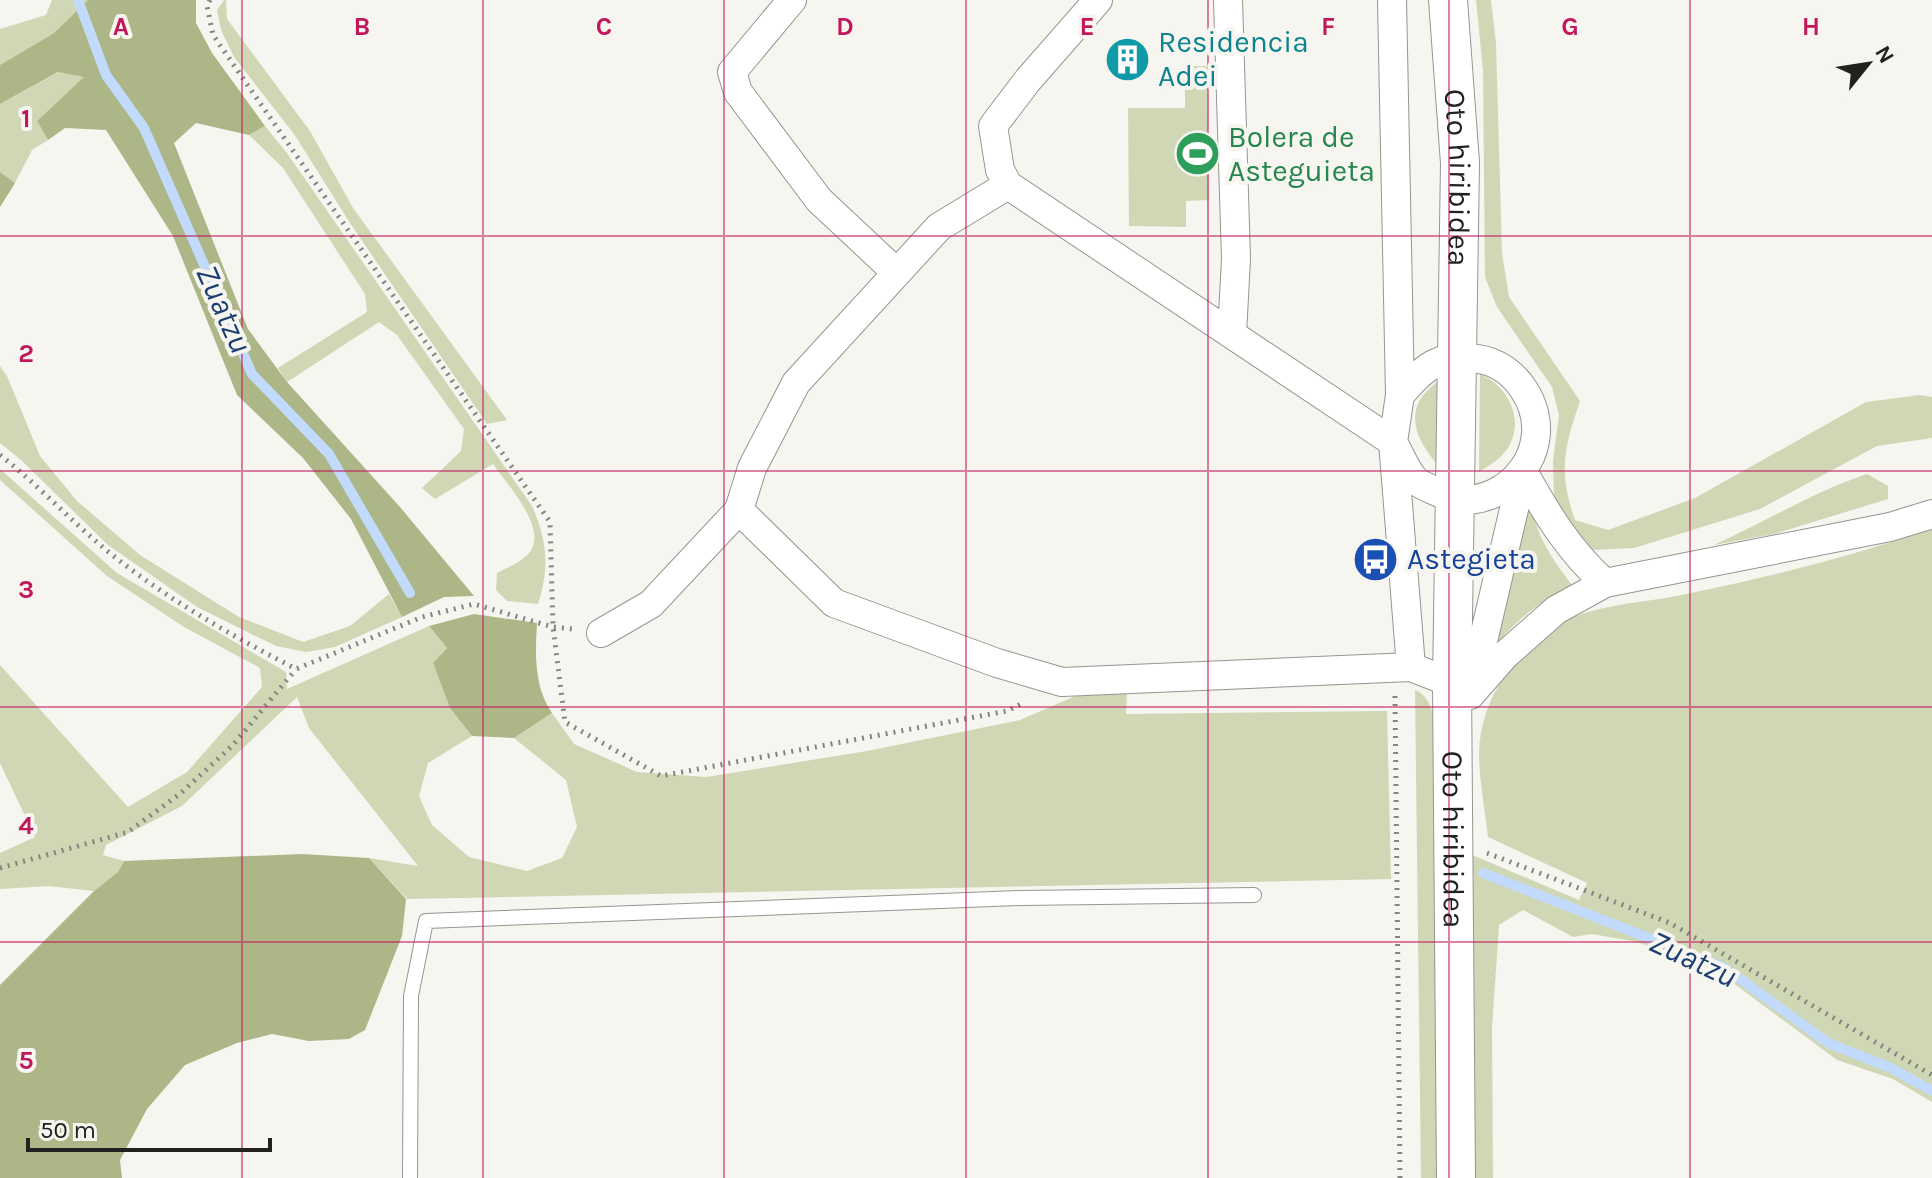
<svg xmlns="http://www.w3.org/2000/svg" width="1932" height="1178" font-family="Karla,sans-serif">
<rect width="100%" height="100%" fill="#f6f5f0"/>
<path fill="#d0d7b5" d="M52,0H88L54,33L0,65V29L46,15Z
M224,0H226L227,19L310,131L353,208L507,420L487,424L352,226L294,134L234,57L221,30L217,10Z
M1476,0H1491L1496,43L1502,253L1509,297L1580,401C1564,448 1558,472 1575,520L1608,530L1695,498L1866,402L1920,395L1932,397V438L1877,446L1760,509L1634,548L1593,550L1567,530L1554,501L1553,461L1559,415L1552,387L1497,307L1485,277L1483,71Z
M1185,66H1207L1209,200L1186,201V227L1129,226L1128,108H1185Z
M59,72L85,77L37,121L48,140L32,150L15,183L0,172V104Z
M265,126L287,153L532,506C547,540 550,568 538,604L507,601L496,590L497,573C506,568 517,564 525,557C554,534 508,486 493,464L435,499L422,488L461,451L464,429L397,335L379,322L287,382L278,368L367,312L365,294L283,168L249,135Z
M0,366L7,376L40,456L77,501L140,555L239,617L303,642L350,626L389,594L402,617L335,647L306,652L276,646L197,607L108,545L21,460L0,443Z
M1480,374C1506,385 1523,415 1511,442C1505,456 1492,464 1479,472Z
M1438,381L1437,464C1422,446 1407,423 1420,400C1424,393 1432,386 1438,381Z
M0,469L117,573L286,672L287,689L429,626L447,648L433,663L450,708L472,736L428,763L419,796L432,825L469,857L527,871L562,858L577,827L566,780L514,738L552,713L574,744L637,772L706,777L867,751L1020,720L1087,691L1127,693L1126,714L1387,711L1391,879L407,899L369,858L418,866L309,728L297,697L182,806L106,845L103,855L124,861L118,872L94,891L49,886L0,889V853L35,837L0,763V665L128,807L187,772L262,687L260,668L184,627L107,576L0,480Z
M1867,474L1888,486V499L1774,534L1714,545C1765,522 1813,492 1867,474Z
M1526,502H1531C1535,534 1553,561 1573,586C1543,599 1521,616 1499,641L1495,639Z
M1932,528V1102L1893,1079L1837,1060L1717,971L1637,942L1592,934L1573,937L1523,910L1499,925L1492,1028L1493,1178H1473L1470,854L1579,900L1587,883L1488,837C1485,811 1480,784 1479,758C1478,694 1527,629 1588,612C1622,602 1657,601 1691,593C1772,576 1854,556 1932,528Z
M1415,690C1426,694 1430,705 1434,715L1439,1178H1421Z"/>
<path fill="#acb686" d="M88,0H196V23L212,53L265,126L249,135L196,123L174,143L248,329L287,382L400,507L474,596L444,597L402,617L351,519L303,458L237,395L173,236L106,130L65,128L48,140L37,121L84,77L58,72L0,104V65L54,33Z
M0,172L15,183L0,207Z
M474,614L537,623C535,654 534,687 552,713L514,738L472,736L450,708L433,663L447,648L429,626Z
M302,854L369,858L406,899L402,936L365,1030L349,1039L309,1041L272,1034L237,1043L185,1065L147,1109L120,1160L122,1178H0V985L94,891L118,872L124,861Z"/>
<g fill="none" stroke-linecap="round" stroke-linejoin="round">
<path stroke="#c2dafb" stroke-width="10" d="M78,0L106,75L144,128L252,374L329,454L410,593
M1483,873L1725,968L1828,1043L1891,1068L1932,1091"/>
<defs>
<path id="lane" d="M410,1178L411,996L426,921L1021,898L1254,895"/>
<path id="street" d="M792,0L732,72L738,92L819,200L897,273
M1098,0L1028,80L993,126L1000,170L1008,185L1393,442C1400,454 1406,471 1415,480C1421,486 1434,490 1442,494C1480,513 1528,482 1535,441C1542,405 1515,364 1478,359C1438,353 1425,367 1400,395
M1228,0L1236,259L1232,334
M1392,0L1400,395L1393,442L1411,667
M1523,471C1546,513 1569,551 1605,583
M739,510L834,603L997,663L1062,682L1411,667L1452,683
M601,633L651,604L739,510L752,468L796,383L939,227L1008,185
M1471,692L1523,471
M1470,695L1505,655L1556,610L1605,583L1890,527L1932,514"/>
<g id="secondary">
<path id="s1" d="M1448,0L1460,163L1452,683L1456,1178"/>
</g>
</defs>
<use href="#lane" stroke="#969590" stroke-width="16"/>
<use href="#street" stroke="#969590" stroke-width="30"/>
<use href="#secondary" stroke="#969590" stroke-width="40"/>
<path stroke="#848480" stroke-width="5" stroke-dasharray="2 6" stroke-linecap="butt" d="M210,0L207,6L213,35L550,522L553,627L565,722L661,776L1007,711L1025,702
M0,455C37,484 69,519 105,549C163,597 229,634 296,669L422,617L474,604L553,627L573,629
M1395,696L1400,1178
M1487,853L1670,923L1932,1075
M0,868L128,832L181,793L233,745L296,669"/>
<use href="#lane" stroke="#fff" stroke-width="14"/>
<use href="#street" stroke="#fff" stroke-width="28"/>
<use href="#secondary" stroke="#fff" stroke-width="38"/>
</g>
<path fill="none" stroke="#c2185b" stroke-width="2" stroke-opacity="0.55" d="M242,0V1178M483,0V1178M724,0V1178M966,0V1178M1208,0V1178M1449,0V1178M1690,0V1178M0,236H1932M0,471H1932M0,707H1932M0,942H1932"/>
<defs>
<symbol id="building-disc" viewBox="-11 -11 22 22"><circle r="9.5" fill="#0f9aa8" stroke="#f6f5f0"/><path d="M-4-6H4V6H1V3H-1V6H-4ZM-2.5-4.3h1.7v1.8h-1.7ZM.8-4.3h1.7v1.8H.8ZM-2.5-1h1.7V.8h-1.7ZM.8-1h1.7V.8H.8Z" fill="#fff"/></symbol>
<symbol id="stadium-disc" viewBox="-11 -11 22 22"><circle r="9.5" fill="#2e9e5b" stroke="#f6f5f0"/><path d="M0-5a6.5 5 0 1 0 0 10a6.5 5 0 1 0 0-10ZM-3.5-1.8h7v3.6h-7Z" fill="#fff"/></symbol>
<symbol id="bus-disc" viewBox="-11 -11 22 22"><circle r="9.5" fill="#1a4fb4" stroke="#f6f5f0"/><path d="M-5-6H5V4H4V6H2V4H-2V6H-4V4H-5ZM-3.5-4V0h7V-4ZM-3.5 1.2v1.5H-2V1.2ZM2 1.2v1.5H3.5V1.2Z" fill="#fff"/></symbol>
</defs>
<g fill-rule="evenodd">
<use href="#building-disc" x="1102" y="34" width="51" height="51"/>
<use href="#stadium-disc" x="1172" y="128" width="51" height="51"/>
<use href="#bus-disc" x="1350" y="534" width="51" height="51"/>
</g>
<g text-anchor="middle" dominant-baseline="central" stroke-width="8" stroke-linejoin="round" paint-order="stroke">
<g font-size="30" fill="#0d838f" stroke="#f6f5f0" text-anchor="start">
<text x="1158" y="42">Residencia<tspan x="1158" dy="34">Adei</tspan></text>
</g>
<g font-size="30" fill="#27864d" stroke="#f6f5f0" text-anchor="start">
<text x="1228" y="137">Bolera de<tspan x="1228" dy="34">Asteguieta</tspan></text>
</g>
<g font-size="30" fill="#21211f" stroke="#f6f5f0">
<text stroke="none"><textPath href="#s1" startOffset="178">Oto hiribidea</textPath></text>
<text stroke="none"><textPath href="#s1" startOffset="840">Oto hiribidea</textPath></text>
</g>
<g font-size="30" fill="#164399" stroke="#f6f5f0" text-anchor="start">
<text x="1407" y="559">Astegieta</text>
</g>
<g font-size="32" font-style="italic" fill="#1b3f71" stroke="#f6f5f0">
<text transform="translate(224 309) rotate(66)">Zuatzu</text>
<text transform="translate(1693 959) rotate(25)">Zuatzu</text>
</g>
</g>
<g font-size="26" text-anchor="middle" font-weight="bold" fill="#c2185b" stroke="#f6f5f0" stroke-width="8" stroke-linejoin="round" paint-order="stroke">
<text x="121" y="35">A</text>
<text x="362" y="35">B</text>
<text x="604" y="35">C</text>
<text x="845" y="35">D</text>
<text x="1087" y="35">E</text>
<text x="1328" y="35">F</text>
<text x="1570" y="35">G</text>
<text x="1811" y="35">H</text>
<text x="26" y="127">1</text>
<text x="26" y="362">2</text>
<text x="26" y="598">3</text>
<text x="26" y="834">4</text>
<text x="26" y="1069">5</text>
</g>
<g transform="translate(1868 64) rotate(60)" stroke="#f6f5f0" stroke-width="6" paint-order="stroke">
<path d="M0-6L14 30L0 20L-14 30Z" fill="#21211f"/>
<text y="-12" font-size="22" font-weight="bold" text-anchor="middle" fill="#21211f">N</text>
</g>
<path d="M28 1138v12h242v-12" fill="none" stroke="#21211f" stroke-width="4"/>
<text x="40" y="1138" font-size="24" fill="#21211f" stroke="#f6f5f0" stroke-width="6" paint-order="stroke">50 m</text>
</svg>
